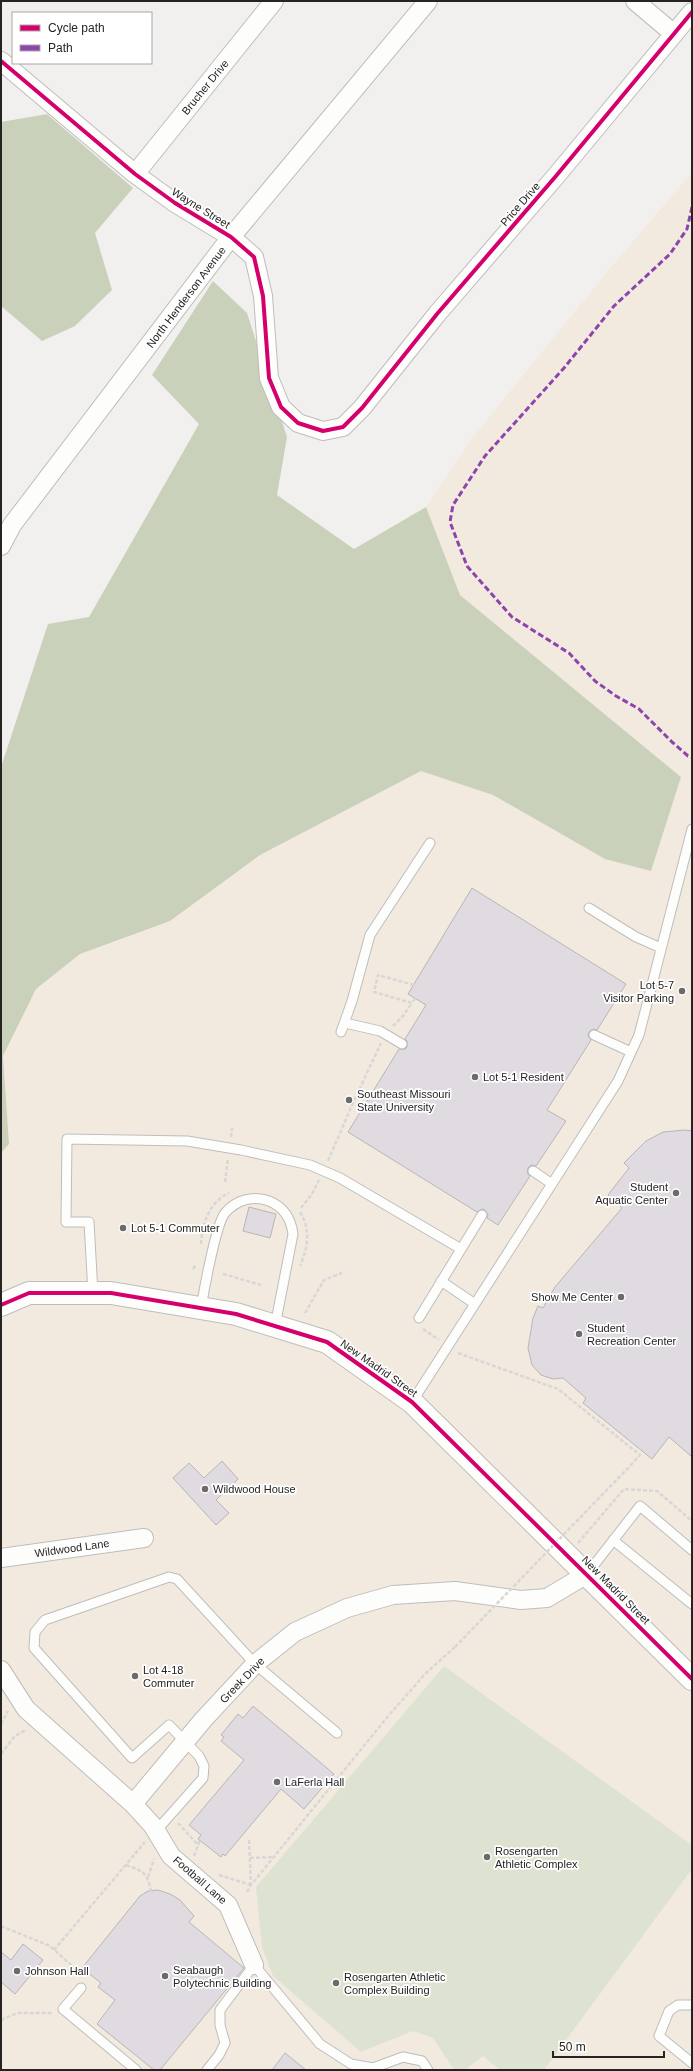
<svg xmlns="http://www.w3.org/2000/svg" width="693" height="2071" font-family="Helvetica,sans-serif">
<rect width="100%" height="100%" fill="#f2f0ee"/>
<path fill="#f3eadf" d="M692,172V2070H1V1153L9,1144L3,1056L36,989L80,954L170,921L260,855L421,771L493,795L605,859L681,777L460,595L426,507L472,438L606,273Z"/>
<path fill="#dee3d1" d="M444,1666L692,1845V1869L544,2070H500L483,2056L465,2070H454L433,2038L413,2031L361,2052L273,1976L262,1947L256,1887Z"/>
<path fill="#cad1ba" d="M47,114L133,188L95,233L112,290L75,326L42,341L1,306V122Z
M213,281L247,313L287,437L277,495L354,549L426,507L460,595L681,777L651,871L605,859L493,795L421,771L260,855L170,921L80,954L36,989L3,1056L9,1144L1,1153V767L48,624L89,617L199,424L152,375Z"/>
<path fill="#dfdbe1" stroke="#b7b6b6" d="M472,888L626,984L597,1030L593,1029L589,1032L588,1036L591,1040L547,1110L566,1121L536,1166L531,1165L528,1168L527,1173L530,1176L498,1225L487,1218L488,1215L485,1210L482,1209L477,1212L348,1132L399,1049H405L407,1047V1041L405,1039L426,1005L408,994Z
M685,1130L692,1131V1457L669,1437L652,1459L583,1403L586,1398L563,1378L553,1379L541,1375L532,1365L528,1348L533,1318L538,1306L543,1308L555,1287L622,1208L608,1195L629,1168L624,1163L646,1141L663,1132Z
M249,1207L276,1214L270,1238L243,1231Z
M222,1461L238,1479L216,1500L229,1513L216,1525L173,1478L189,1463L204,1478Z
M253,1706L334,1774L304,1809L281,1789L225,1856L223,1854L221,1857L198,1839L201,1835L189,1825L244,1760L221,1741L224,1737L221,1735L238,1714L243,1718Z
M158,1890L170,1894L180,1900L194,1916L189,1922L244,1968L160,2070H154L97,2024L115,2000L98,1987L101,1983L82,1968L140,1896L148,1891Z
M23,1944L43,1960L15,1994L1,1982V1952L11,1960Z
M285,2053L306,2070H272Z"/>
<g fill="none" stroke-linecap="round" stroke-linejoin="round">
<defs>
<path id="service" d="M589,908L636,937L661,948
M345,1023L380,1031L402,1044
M341,1032L352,1001L370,935L430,843
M594,1035L631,1052
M533,1171L552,1184
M441,1281L475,1304
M93,1293L89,1222H66L67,1139L187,1141L241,1150L310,1165L340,1178L461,1249
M201,1308C204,1290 216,1224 225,1213C236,1200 253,1195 269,1201C284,1207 291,1219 293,1234L275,1326
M419,1318L482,1215
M412,1402L618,1081L639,1035L692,829
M613,1540L692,1604
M587,1574L640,1506L692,1550
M156,1831L203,1778L204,1766L199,1756L169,1725L132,1758L34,1648L35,1632L45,1620L169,1577L177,1579L255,1664L337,1733
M81,1988L63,2009L136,2070
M692,2005H678L669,2011L659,2036L692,2063
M207,2070L219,2055L225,2043L220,2025V2010L254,1965L320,2044L351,2064L373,2068L403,2057L422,2061L428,2070"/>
<path id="minor" d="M635,1L674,34
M1,61L135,174L175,203L231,237L254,257L263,296L269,378L281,407L298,423L323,431L343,427L362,408L437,314L556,176L692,12
M135,174L274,1
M1,546L12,525L231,237L428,1
M1,1558L144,1538
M1,1670L26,1709L133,1804L153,1826L171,1856L228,1905L254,1965
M133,1804L203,1720L255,1664L295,1632L347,1608L393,1595L455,1591L521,1600L547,1598L587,1574"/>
<path id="tertiary" d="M1,1305L29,1293H111L236,1314L327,1342L412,1402L692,1679"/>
</defs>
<use href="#service" stroke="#bebdbb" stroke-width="11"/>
<use href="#minor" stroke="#bebdbb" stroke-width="20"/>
<use href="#tertiary" stroke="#bebdbb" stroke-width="24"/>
<path stroke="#d8d7d7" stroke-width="2.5" stroke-dasharray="4 2" stroke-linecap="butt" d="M414,985L378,975L374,992L412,1003L415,998
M393,1026L403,1016L412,1003
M231,1137L232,1128
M328,1161L352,1105L381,1043
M225,1182L228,1158
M301,1208L312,1194L319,1180
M300,1212C311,1230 308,1247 300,1266
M201,1244C202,1224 209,1202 229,1193
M193,1269L196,1264
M223,1274L261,1285
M305,1313L324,1280L342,1273
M423,1329L439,1340
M458,1353L558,1389L640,1455L630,1466
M578,1543L624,1489L657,1491L692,1521
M1,1724L8,1711
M1,1754L15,1736L26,1730
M178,1823L198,1845
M249,1840L251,1884
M194,1856L200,1840
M250,1858L273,1857
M126,1865C143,1871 147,1872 151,1891
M219,1875L251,1885
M148,1877L154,1859
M247,1892L251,1885L389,1715L425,1674L455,1647
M1,1926L50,1946L81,1974V1977
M54,1950L145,1842
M1,2020L18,2013H53"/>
<use href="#service" stroke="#fdfdfc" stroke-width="9"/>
<use href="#minor" stroke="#fdfdfc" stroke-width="18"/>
<use href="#tertiary" stroke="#fdfdfc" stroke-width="22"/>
<path stroke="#d8d7d7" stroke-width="2.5" stroke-dasharray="4 2" stroke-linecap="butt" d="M455,1647L630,1466"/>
<path stroke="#8e44ad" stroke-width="3" stroke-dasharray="6 3" stroke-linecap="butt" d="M692,207L687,229L670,254L614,306L564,368L485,456L453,505L450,522L467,566L512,617L569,653L595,681L616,696L639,709L672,742L688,756L692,757"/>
<defs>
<path id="cycleway" d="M1,61L135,174L175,203L231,237L254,257L263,296L269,378L281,407L298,423L323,431L343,427L362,408L437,314L556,176L692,12
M1,1305L29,1293H111L236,1314L327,1342L412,1402L692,1679"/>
</defs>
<use href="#cycleway" stroke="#fff" stroke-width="6"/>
<use href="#cycleway" stroke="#d6006c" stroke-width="4"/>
</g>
<g fill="#6d6b6a" stroke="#fff" stroke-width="1.5">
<circle cx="682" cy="991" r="4"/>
<circle cx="475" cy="1077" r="4"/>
<circle cx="349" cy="1100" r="4"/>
<circle cx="676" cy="1193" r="4"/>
<circle cx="123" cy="1228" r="4"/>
<circle cx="621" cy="1297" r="4"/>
<circle cx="579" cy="1334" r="4"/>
<circle cx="205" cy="1489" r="4"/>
<circle cx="135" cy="1676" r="4"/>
<circle cx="277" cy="1782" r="4"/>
<circle cx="487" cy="1857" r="4"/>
<circle cx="17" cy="1971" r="4"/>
<circle cx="165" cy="1976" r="4"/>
<circle cx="336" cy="1983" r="4"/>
</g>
<g text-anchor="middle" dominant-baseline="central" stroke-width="3.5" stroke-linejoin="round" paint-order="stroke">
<g font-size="11" fill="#262423" stroke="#fff">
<text transform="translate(205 87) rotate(-51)">Brucher Drive</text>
<text transform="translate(520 204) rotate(-49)">Price Drive</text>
<text transform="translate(201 208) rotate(32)">Wayne Street</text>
<text transform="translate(186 297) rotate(-53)">North Henderson Avenue</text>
<text transform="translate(379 1368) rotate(35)">New Madrid Street</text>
<text transform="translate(72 1548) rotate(-8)">Wildwood Lane</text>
<text transform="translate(616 1590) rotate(45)">New Madrid Street</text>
<text transform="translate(242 1680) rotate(-46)">Greek Drive</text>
<text transform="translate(200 1880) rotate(41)">Football Lane</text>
</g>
<g font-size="11" fill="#262423" stroke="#fff" text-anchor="start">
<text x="674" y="985" text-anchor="end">Lot 5-7<tspan x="674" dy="13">Visitor Parking</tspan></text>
<text x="483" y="1077">Lot 5-1 Resident</text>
<text x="357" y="1094">Southeast Missouri<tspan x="357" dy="13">State University</tspan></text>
<text x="668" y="1187" text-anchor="end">Student<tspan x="668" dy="13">Aquatic Center</tspan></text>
<text x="131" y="1228">Lot 5-1 Commuter</text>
<text x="613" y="1297" text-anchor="end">Show Me Center</text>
<text x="587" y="1328">Student<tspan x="587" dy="13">Recreation Center</tspan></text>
<text x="213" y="1489">Wildwood House</text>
<text x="143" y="1670">Lot 4-18<tspan x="143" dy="13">Commuter</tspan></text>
<text x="285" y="1782">LaFerla Hall</text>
<text x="495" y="1851">Rosengarten<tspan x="495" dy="13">Athletic Complex</tspan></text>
<text x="173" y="1970">Seabaugh<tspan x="173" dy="13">Polytechnic Building</tspan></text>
<text x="25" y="1971">Johnson Hall</text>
<text x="344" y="1977">Rosengarten Athletic<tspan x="344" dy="13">Complex Building</tspan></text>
</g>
</g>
<rect width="693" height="2071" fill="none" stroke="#262423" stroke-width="4"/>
<rect x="12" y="12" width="140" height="52" fill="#ffffff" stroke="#a8a7a7"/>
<rect x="20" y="25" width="20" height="6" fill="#d6006c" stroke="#a8a7a7"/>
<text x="48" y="32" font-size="12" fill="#262423">Cycle path</text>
<rect x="20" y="45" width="20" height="6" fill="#8e44ad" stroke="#a8a7a7"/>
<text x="48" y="52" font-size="12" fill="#262423">Path</text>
<path d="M553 2051v6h111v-6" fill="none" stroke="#262423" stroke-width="2"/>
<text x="559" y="2051" font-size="12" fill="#262423" stroke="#ffffff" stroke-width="3" paint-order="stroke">50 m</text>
</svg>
